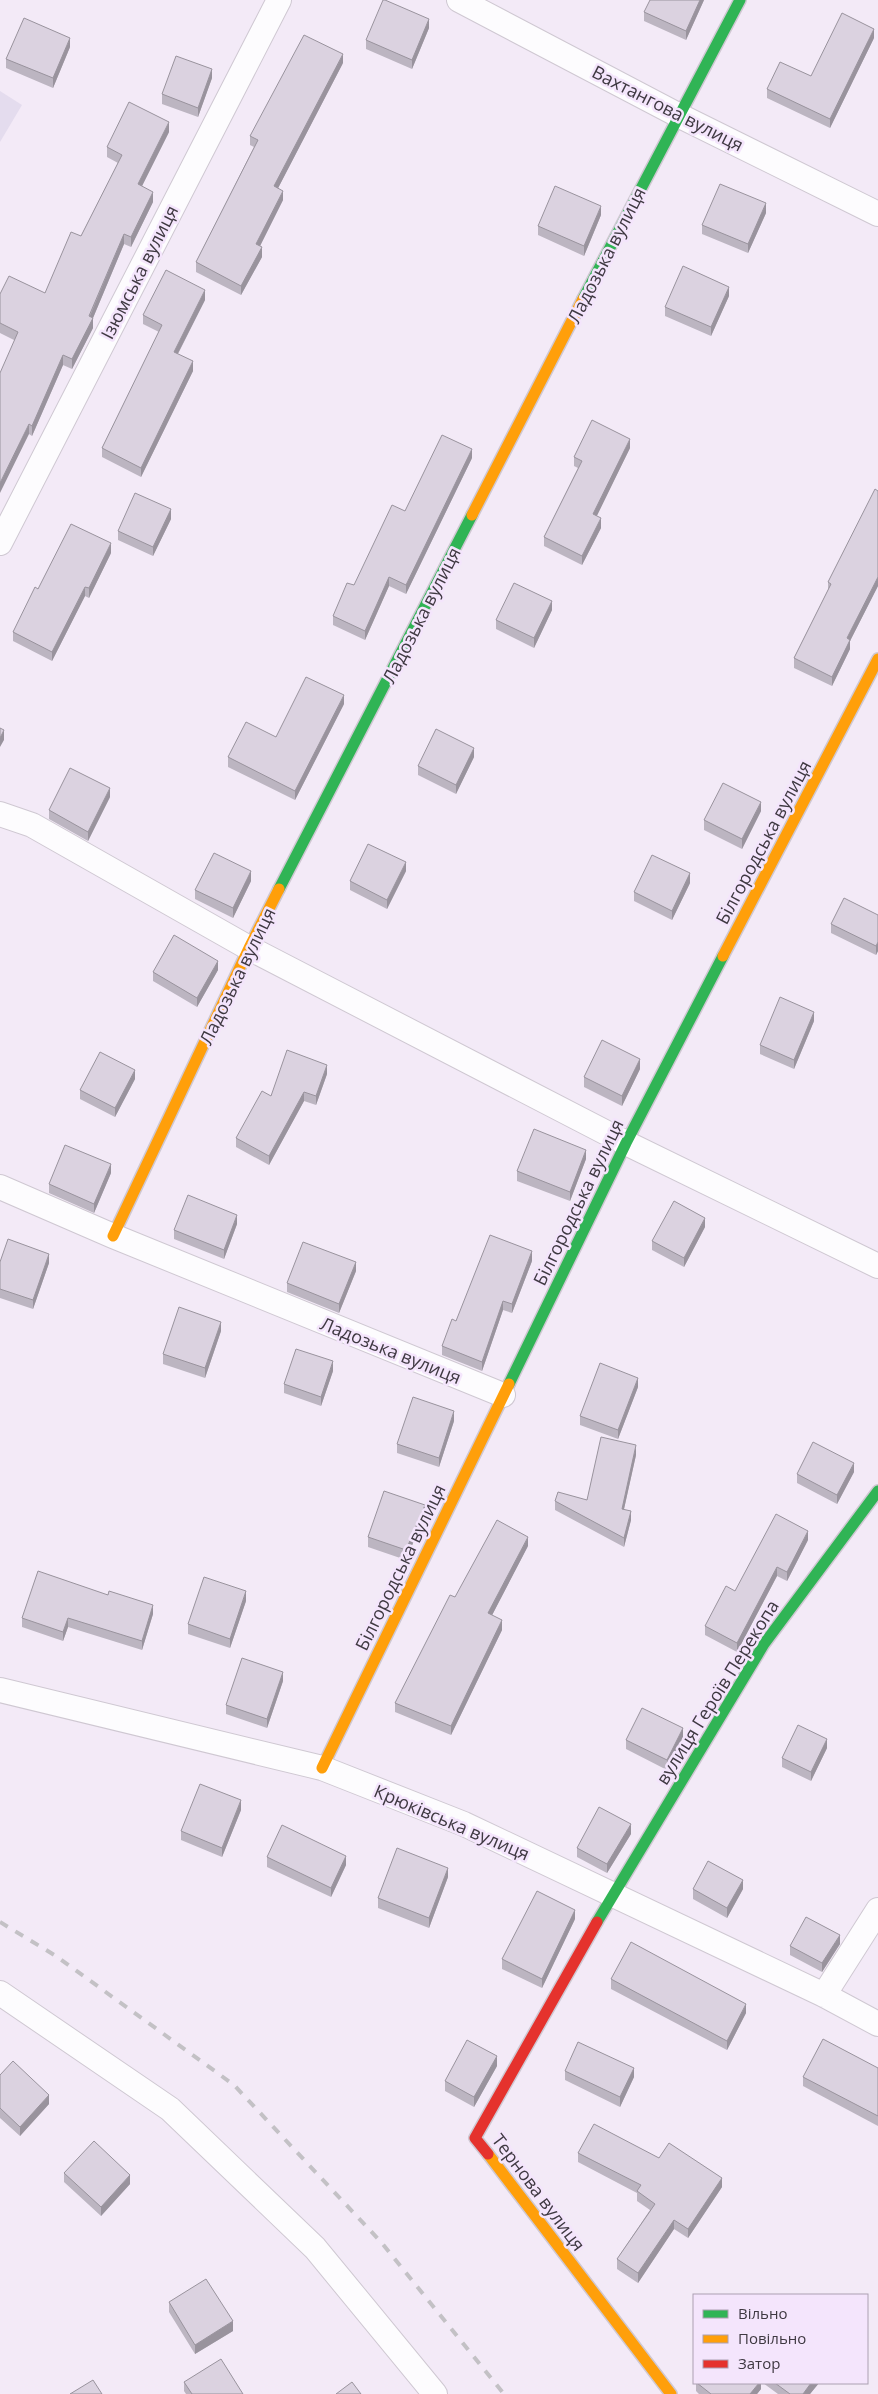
<svg xmlns="http://www.w3.org/2000/svg" width="878" height="2394" font-family="'Open Sans',sans-serif">
<rect width="100%" height="100%" fill="#f3eaf7"/>
<path fill="#e4dcee" d="M0,91L22,105L0,142Z"/>
<g fill="none" stroke-linecap="round" stroke-linejoin="round">
<defs>
<path id="street" d="M459,0L678,115L878,214
M0,543L279,0
M0,814L32,825L249,948L626,1143L878,1266
M0,1187L113,1236L503,1395
M0,1690L322,1768L464,1824L824,1995L878,2024
M0,1993L170,2109L315,2248L435,2394
M824,1995L878,1910"/>
<path id="fast" d="M583,299L740,0
M279,889L472,515
M509,1384L626,1143L723,956
M597,1922L764,1644L878,1491"/>
<path id="slow" d="M472,515L583,299
M723,956L878,659
M113,1236L249,948L279,889
M322,1768L509,1384
M488,2154L671,2394"/>
<path id="jam" d="M488,2154L475,2138L597,1922"/>
</defs>
<use href="#street" stroke="#cfc8d2" stroke-width="26"/>
<use href="#fast" stroke="#cfc8d2" stroke-width="14"/>
<use href="#slow" stroke="#cfc8d2" stroke-width="14"/>
<use href="#jam" stroke="#cfc8d2" stroke-width="14"/>
<use href="#street" stroke="#fdfcfe" stroke-width="24"/>
<use href="#fast" stroke="#30b455" stroke-width="11"/>
<use href="#slow" stroke="#ff9f0a" stroke-width="11"/>
<use href="#jam" stroke="#e5322d" stroke-width="11"/>
<path stroke="#c3c1c5" stroke-width="4" stroke-dasharray="9 9" stroke-linecap="butt" d="M0,1922L56,1956L234,2085L381,2242L504,2394"/>
</g>
<path fill="#bcb5c1" d="M704,0L686,40L644,21V12Z
M429,28L412,69L366,49V40Z
M874,38L830,128L767,98V89L811,76Z
M70,47L53,88L6,68V59Z
M343,63L278,188L283,200L260,246L262,257L241,295L196,272V262L254,147L250,145V136Z
M212,78L198,117L162,104V94Z
M169,132L142,186L153,202L131,247L124,244L93,318V328L72,369L63,365L32,436L29,434L14,340L0,333V294L45,293L81,236L118,163L107,157V147Z
M766,213L748,253L702,234V225Z
M601,215L584,256L538,235V226Z
M729,296L711,336L665,316V307Z
M205,300L178,354L193,371L141,477L102,457V448L159,332L143,324V315Z
M630,448L596,516L601,528L582,565L544,546V537L578,468L574,466V457Z
M472,458L406,594L389,586L365,640L333,625V616L405,511Z
M878,491V586L850,641V649L832,686L794,668V658L828,590V582Z
M171,519L153,556L118,540V531Z
M111,553L89,598L85,596L52,661L13,641V632L38,589Z
M552,610L534,648L496,629V620Z
M344,704L295,800L228,767V757L276,737Z
M474,757L456,794L418,775V766Z
M110,797L88,841L49,819V810Z
M761,811L742,849L704,830V820Z
M406,871L387,909L350,890V881Z
M251,881L233,918L195,899V890Z
M690,883L672,920L634,901V892Z
M878,915V951L876,955L831,933V924Z
M218,970L197,1007L153,981V972Z
M814,1021L794,1069L760,1054V1045Z
M640,1069L622,1106L584,1087V1077Z
M327,1074L316,1105L304,1101L269,1165L236,1147V1138L271,1096Z
M135,1079L115,1117L80,1099V1090Z
M586,1159L570,1201L517,1181V1171Z
M111,1173L94,1213L49,1193V1184Z
M237,1224L224,1259L174,1239V1230Z
M705,1227L684,1267L652,1250V1241Z
M532,1261L512,1313L503,1310L482,1371L442,1355V1346L456,1321Z
M0,1262L49,1263L33,1309L0,1298Z
M356,1271L339,1313L287,1292V1283Z
M221,1331L205,1378L163,1364V1354Z
M333,1371L321,1406L284,1393V1384Z
M638,1387L618,1439L580,1425V1416Z
M454,1421L439,1467L397,1453V1444Z
M636,1455L624,1509L631,1520L624,1547L555,1510V1501L587,1500Z
M854,1472L837,1504L797,1483V1474Z
M425,1514L406,1560L368,1547V1537Z
M808,1540L787,1581L777,1576L737,1652L705,1635V1626L735,1591Z
M528,1546L492,1615L502,1630L451,1735L395,1712V1703L455,1597Z
M246,1601L230,1648L188,1634V1624Z
M153,1614L142,1650L68,1627L63,1641L22,1627V1618Z
M283,1681L267,1728L226,1714V1705Z
M683,1737L667,1770L626,1749V1740Z
M827,1748L811,1781L782,1767V1758Z
M241,1810L222,1857L181,1840V1831Z
M631,1834L607,1873L577,1857V1848Z
M267,1857L346,1865L331,1897L267,1867Z
M448,1877L429,1928L378,1908V1898Z
M693,1889H743L727,1918L693,1899Z
M575,1919L542,1988L502,1969V1959Z
M840,1944L822,1972L790,1955V1946Z
M611,1979L746,2013L727,2050L611,1989Z
M497,2066L474,2107L445,2091V2081Z
M878,2068V2126L803,2086V2077Z
M565,2071L634,2077L620,2107L565,2080Z
M0,2075L49,2104L20,2136L0,2118Z
M578,2153L659,2158L722,2187L688,2238L674,2229L638,2283L617,2269V2259L650,2210L637,2201V2193L578,2162Z
M64,2173L130,2184L101,2216L64,2182Z
M169,2302L233,2331L195,2354L169,2312Z
M184,2382L243,2394H186L184,2391Z
M696,2383H761V2389L757,2394H699L696,2391Z
M763,2383H819L810,2394H778Z"/>
<path fill="#99939d" d="M700,0H704L686,40V31Z
M429,19V28L412,69V60Z
M874,29V38L830,128V119Z
M70,38V47L53,88V78Z
M343,54V63L274,196V186Z
M212,69V78L198,117V108Z
M169,122V132L138,194V184Z
M283,191V200L256,254V244Z
M153,192V202L131,247V237Z
M766,203V213L748,253V244Z
M601,206V215L584,256V246Z
M124,234V244L93,318V328L72,369V359Z
M262,247V257L241,295V286Z
M729,287V296L711,336V327Z
M205,290V300L174,361V352Z
M63,355V365L32,436V426Z
M193,361V371L141,477V468Z
M29,424V434L0,493V483Z
M630,439V448L593,524V514Z
M472,449V458L406,594V585Z
M171,509V519L153,556V547Z
M601,518V528L582,565V556Z
M111,543V553L89,598V588Z
M389,577V586L365,640V631Z
M878,577V586L850,641V649L832,686V677L847,638Z
M85,587V596L52,661V652Z
M552,601V610L534,648V638Z
M344,695V704L295,800V791Z
M4,730V740L0,747V738Z
M474,748V757L456,794V785Z
M110,788V797L88,841V832Z
M761,802V811L742,849V839Z
M406,862V871L387,909V900Z
M251,871V881L233,918V908Z
M690,873V883L672,920V911Z
M878,942V951L876,955V946Z
M218,961V970L197,1007V998Z
M814,1012V1021L794,1069V1060Z
M640,1059V1069L622,1106V1096Z
M327,1065V1074L316,1105V1096Z
M135,1070V1079L115,1117V1108Z
M304,1092V1101L269,1165V1156Z
M586,1150V1159L570,1201V1192Z
M111,1164V1173L94,1213V1204Z
M237,1215V1224L224,1259V1250Z
M705,1218V1227L684,1267V1258Z
M532,1251V1261L512,1313V1304Z
M49,1254V1263L33,1309V1300Z
M356,1262V1271L339,1313V1304Z
M503,1301V1310L482,1371V1362Z
M221,1322V1331L205,1378V1368Z
M333,1361V1371L321,1406V1397Z
M638,1378V1387L618,1439V1430Z
M454,1411V1421L439,1467V1458Z
M636,1445V1455L622,1518V1509Z
M854,1463V1472L837,1504V1495Z
M425,1505V1514L406,1560V1550Z
M631,1511V1520L624,1547V1538Z
M808,1531V1540L787,1581V1572Z
M528,1537V1546L488,1623V1613Z
M777,1567V1576L737,1652V1643Z
M246,1591V1601L230,1648V1639Z
M153,1605V1614L142,1650V1641Z
M68,1618V1627L63,1641V1632Z
M502,1620V1630L451,1735V1726Z
M283,1672V1681L267,1728V1719Z
M683,1728V1737L667,1770V1760Z
M827,1739V1748L811,1781V1772Z
M241,1800V1810L222,1857V1848Z
M631,1824V1834L607,1873V1864Z
M346,1856V1865L331,1897V1888Z
M448,1868V1877L429,1928V1918Z
M743,1880V1889L727,1918V1908Z
M575,1910V1919L542,1988V1979Z
M840,1935V1944L822,1972V1963Z
M746,2004V2013L727,2050V2041Z
M497,2056V2066L474,2107V2097Z
M634,2068V2077L620,2107V2097Z
M49,2095V2104L20,2136V2127Z
M130,2175V2184L101,2216V2207Z
M722,2178V2187L688,2238V2229Z
M674,2220V2229L638,2283V2273Z
M233,2321V2331L195,2354V2345Z
M759,2383H761V2389L757,2394H750Z
M811,2383H819L810,2394H803Z"/>
<path fill="#dbd2e0" stroke="#99939d" d="M383,0H385L429,19L412,60L366,40Z
M650,0H700L686,31L644,12Z
M842,13L874,29L830,119L767,89L780,62L811,76Z
M24,18L70,38L53,78L6,59Z
M304,35L343,54L274,186L283,191L256,244L262,247L241,286L196,262L258,140L250,136Z
M176,56L212,69L198,108L162,94Z
M129,102L169,122L138,184L153,192L131,237L124,234L89,316L93,318L72,359L63,355L32,426L29,424L0,483V373L18,332L0,323V294L9,276L45,293L71,232L81,236L122,155L107,147Z
M720,184L766,203L748,244L702,225Z
M555,186L601,206L584,246L538,226Z
M683,266L729,287L711,327L665,307Z
M166,270L205,290L174,352L193,361L141,468L102,448L162,325L143,315Z
M592,420L630,439L593,514L601,518L582,556L544,537L582,461L574,457Z
M442,435L472,449L406,585L389,577L365,631L333,616L347,583L354,585L392,505L405,511Z
M875,489L878,491V577L847,638L850,640L832,677L794,658L831,584L828,582Z
M135,493L171,509L153,547L118,531Z
M71,524L111,543L89,588L85,587L52,652L13,632L35,587L38,589Z
M514,583L552,601L534,638L496,620Z
M306,677L344,695L295,791L228,757L246,722L276,737Z
M0,728L4,730L0,738Z
M436,729L474,748L456,785L418,766Z
M70,768L110,788L88,832L49,810Z
M723,783L761,802L742,839L704,820Z
M368,844L406,862L387,900L350,881Z
M214,853L251,871L233,908L195,890Z
M652,855L690,873L672,911L634,892Z
M844,898L878,915V942L876,946L831,924Z
M174,935L218,961L197,998L153,972Z
M780,997L814,1012L794,1060L760,1045Z
M602,1040L640,1059L622,1096L584,1077Z
M287,1050L327,1065L316,1096L304,1092L269,1156L236,1138L262,1091L271,1096Z
M100,1052L135,1070L115,1108L80,1090Z
M534,1129L586,1150L570,1192L517,1171Z
M65,1145L111,1164L94,1204L49,1184Z
M188,1195L237,1215L224,1250L174,1230Z
M674,1201L705,1218L684,1258L652,1241Z
M490,1235L532,1251L512,1304L503,1301L482,1362L442,1346L452,1319L456,1321Z
M8,1239L49,1254L33,1300L0,1289V1262Z
M303,1242L356,1262L339,1304L287,1283Z
M179,1307L221,1322L205,1368L163,1354Z
M296,1349L333,1361L321,1397L284,1384Z
M600,1363L638,1378L618,1430L580,1416Z
M413,1397L454,1411L439,1458L397,1444Z
M601,1437L636,1445L622,1509L631,1511L624,1538L555,1501L558,1492L587,1500Z
M813,1442L854,1463L837,1495L797,1474Z
M384,1491L425,1505L406,1550L368,1537Z
M776,1514L808,1531L787,1572L777,1567L737,1643L705,1626L726,1586L735,1591Z
M497,1520L528,1537L488,1613L502,1620L451,1726L395,1703L450,1595L455,1597Z
M38,1571L108,1595L109,1591L153,1605L142,1641L68,1618L63,1632L22,1618Z
M204,1577L246,1591L230,1639L188,1624Z
M242,1658L283,1672L267,1719L226,1705Z
M642,1708L683,1728L667,1760L626,1740Z
M798,1725L827,1739L811,1772L782,1758Z
M200,1784L241,1800L222,1848L181,1831Z
M599,1807L631,1824L607,1864L577,1848Z
M282,1825L346,1856L331,1888L267,1857Z
M397,1848L448,1868L429,1918L378,1898Z
M708,1861L743,1880L727,1908L693,1889Z
M537,1891L575,1910L542,1979L502,1959Z
M806,1917L840,1935L822,1963L790,1946Z
M631,1942L746,2004L727,2041L611,1979Z
M823,2039L878,2068V2116L803,2077Z
M467,2040L497,2056L474,2097L445,2081Z
M578,2042L634,2068L620,2097L565,2071Z
M13,2061L49,2095L20,2127L0,2108V2075Z
M594,2124L659,2158L669,2143L722,2178L688,2229L674,2220L638,2273L617,2259L655,2204L637,2191L641,2185L578,2153Z
M94,2141L130,2175L101,2207L64,2173Z
M206,2279L233,2321L195,2345L169,2302Z
M221,2359L243,2394H192L184,2382Z
M93,2380L102,2394H70Z
M352,2382L361,2394H336Z
M697,2383H759L750,2394H711Z
M775,2383H811L803,2394H790Z"/>
<g text-anchor="middle" dominant-baseline="central" stroke-width="5" stroke-linejoin="round" paint-order="stroke">
<g font-size="18" fill="#3f3942" stroke="#f4e5fc">
<text transform="translate(668 108) rotate(27)">Вахтангова вулиця</text>
<text transform="translate(606 255) rotate(-63)">Ладозька вулиця</text>
<text transform="translate(139 272) rotate(-63)">Ізюмська вулиця</text>
<text transform="translate(421 615) rotate(-63)">Ладозька вулиця</text>
<text transform="translate(763 842) rotate(-62)">Білгородська вулиця</text>
<text transform="translate(237 976) rotate(-64)">Ладозька вулиця</text>
<text transform="translate(578 1202) rotate(-64)">Білгородська вулиця</text>
<text transform="translate(391 1350) rotate(22)">Ладозька вулиця</text>
<text transform="translate(400 1567) rotate(-64)">Білгородська вулиця</text>
<text transform="translate(717 1692) rotate(-58)">вулиця Героїв Перекопа</text>
<text transform="translate(452 1822) rotate(23)">Крюківська вулиця</text>
<text transform="translate(539 2192) rotate(53)">Тернова вулиця</text>
</g>
</g>
<rect x="693" y="2294" width="175" height="90" fill="#f4e5fc" stroke="#aca0b2"/>
<rect x="703" y="2310" width="25" height="8" fill="#30b455" stroke="#aca0b2"/>
<text x="738" y="2319" font-size="15" fill="#3f3942">Вільно</text>
<rect x="703" y="2335" width="25" height="8" fill="#ff9f0a" stroke="#aca0b2"/>
<text x="738" y="2344" font-size="15" fill="#3f3942">Повільно</text>
<rect x="703" y="2360" width="25" height="8" fill="#e5322d" stroke="#aca0b2"/>
<text x="738" y="2369" font-size="15" fill="#3f3942">Затор</text>
</svg>
